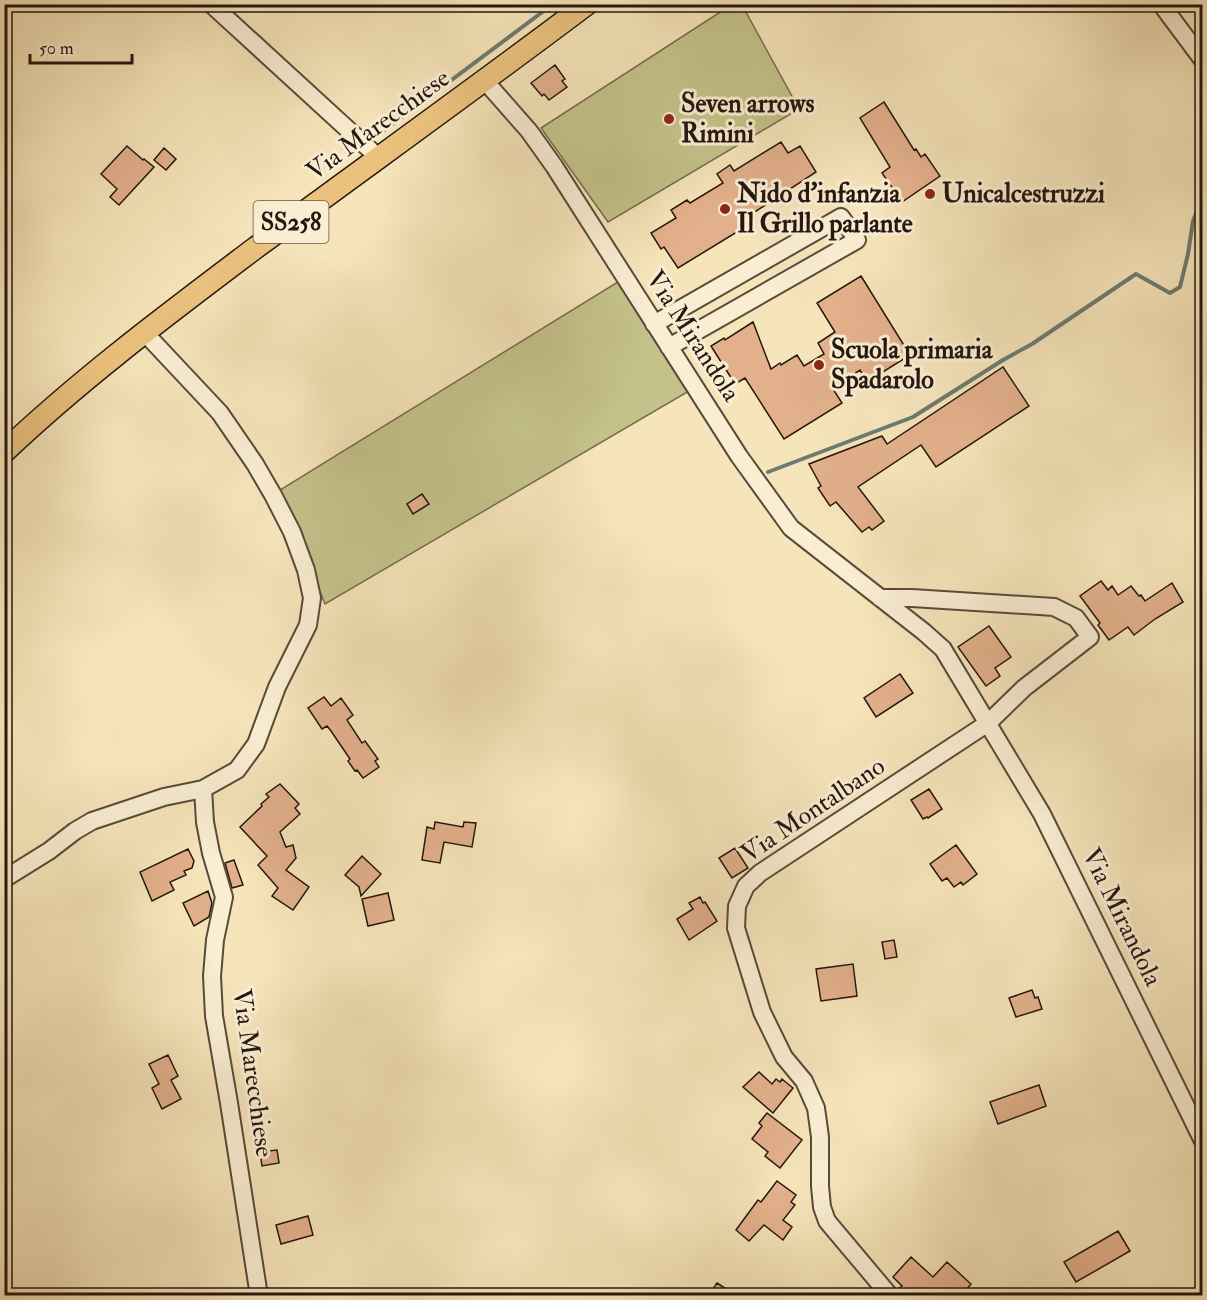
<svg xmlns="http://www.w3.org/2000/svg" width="1207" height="1300" font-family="'IM FELL Double Pica',serif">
<rect width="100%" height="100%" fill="#f6e4ba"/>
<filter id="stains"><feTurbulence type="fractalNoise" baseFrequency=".00333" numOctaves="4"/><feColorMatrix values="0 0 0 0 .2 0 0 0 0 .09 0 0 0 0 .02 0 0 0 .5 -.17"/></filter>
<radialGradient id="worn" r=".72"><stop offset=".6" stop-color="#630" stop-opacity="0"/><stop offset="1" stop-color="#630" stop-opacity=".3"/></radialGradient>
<path fill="#c4c28a" stroke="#746c4d" stroke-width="1.5" d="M731,5H742L799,109L608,222L541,128Z
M621,280L689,391L325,604L280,490Z"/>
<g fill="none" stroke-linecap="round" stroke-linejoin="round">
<path stroke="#6d7b71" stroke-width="4" d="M374,138L553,4
M768,472L913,417L1003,360L1032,344L1136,274L1170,293L1180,287L1188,254L1193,221L1202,198"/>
</g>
<path fill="#e2b08b" stroke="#241610" stroke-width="1.5" d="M555,65L565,79L562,81L567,87L549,100L544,94L542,96L531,83Z
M884,102L914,150L916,149L921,157L925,154L940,176L902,202L882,173L890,167L860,118Z
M781,142L788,153L800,146L816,172L741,221L745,227L678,268L664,247L661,249L651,233L676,218L671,210L687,200L690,203L723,183L717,174L730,165L734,171Z
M127,146L143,160L144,159L154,167L119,205L110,197L117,189L101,174Z
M164,148L176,159L166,170L154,160Z
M861,276L910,355L867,382L860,370L840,383L841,384L833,389L842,403L784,439L745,378L735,384L711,346L724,338L725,340L753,322L771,369L780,363L781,365L797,355L804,366L824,354L818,343L835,332L817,303Z
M1003,367L1029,406L936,467L921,445L858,487L884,521L872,530L869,527L862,532L836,502L830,506L818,488L821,486L809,464L882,436L887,444Z
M422,494L429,504L413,514L407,504Z
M1101,581L1108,590L1112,586L1118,595L1131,586L1139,596L1141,595L1145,601L1172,583L1183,602L1155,619L1134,635L1128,627L1109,640L1098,625L1100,623L1080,596Z
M989,626L1011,657L995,668L1000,676L986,686L958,647Z
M900,674L913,693L876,717L864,698Z
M324,697L331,706L341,698L353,715L347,720L362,743L365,741L378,759L375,761L379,767L363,778L357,770L355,771L348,761L350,759L331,731L327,726L322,729L308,708Z
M280,784L299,804L295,808L300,814L280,832L286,847L293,845L296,858L286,870L309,887L293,910L272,896L278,888L258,865L267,856L240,827L262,806L261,804L269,797L266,794Z
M929,789L942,809L928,818L927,817L923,819L911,800Z
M435,822L463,827L464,822L476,823L472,847L444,842L440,863L422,860L427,827L434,829Z
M956,845L977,874L963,885L961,882L954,887L947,878L942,881L930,864Z
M735,848L748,868L732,878L719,858Z
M188,849L194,861L192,868L184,871L186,875L170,882L174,890L152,901L140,872Z
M362,856L381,874L361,896L359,887L345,875Z
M234,860L243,885L232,888L225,863Z
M208,891L212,903L209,917L194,926L183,903Z
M388,893L394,920L368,926L362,899Z
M700,897L703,903L705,902L717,921L689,940L677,919L693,909L689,903Z
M894,940L897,957L885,959L882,942Z
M853,964L857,996L821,1001L816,969Z
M1032,990L1035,998L1038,997L1042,1009L1016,1017L1009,998Z
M168,1055L178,1076L171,1080L181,1099L162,1109L152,1088L159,1084L149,1064Z
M759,1072L772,1084L776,1079L780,1082L782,1079L793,1088L773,1113L743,1087Z
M1039,1085L1046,1106L998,1124L990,1102Z
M767,1113L802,1140L780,1168L765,1156L768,1152L752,1139L762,1126L759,1123Z
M277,1150L279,1163L262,1166L260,1152Z
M777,1181L796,1195L791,1202L795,1205L783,1220L792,1227L783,1240L764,1225L749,1241L736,1230L758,1200L761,1202Z
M308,1216L313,1235L281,1244L276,1225Z
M1118,1231L1130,1251L1076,1282L1064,1262Z
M911,1257L933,1277L947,1262L971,1284L961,1296H904L898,1289L902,1286L893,1277Z
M717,1283L737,1296H708Z"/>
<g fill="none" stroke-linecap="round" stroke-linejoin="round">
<defs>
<path id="minor" d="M211,4L378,157
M1161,4L1202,59
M485,81L529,131L554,166L739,456L791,528L924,632L943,649L1042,814L1202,1139
M654,324L841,217L857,240L669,347
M880,598H912L1054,607L1076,618L1090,637L1024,688L988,723L760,873L746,886L737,906L736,928L762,1012L784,1057L804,1081L816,1108L820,1137V1186L822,1207L827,1221L890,1296
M203,789L205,822L211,853L224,897L215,940L212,976L214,1016L229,1103L259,1296
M4,879L49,851L75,831L92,821L164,797L203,789L237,770L256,744L277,687L308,625L312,598L306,570L292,532L273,495L255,464L220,413L144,332"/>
<path id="major" d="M4,452C82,378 168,314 254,249C365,167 477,87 587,4"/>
</defs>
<use href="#minor" stroke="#584a3a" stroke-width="20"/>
<use href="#major" stroke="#241610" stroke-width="24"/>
<use href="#minor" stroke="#f9edd2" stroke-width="16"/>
<use href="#major" stroke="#ebc27d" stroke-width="21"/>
</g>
<g fill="#8f2418" stroke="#f9edd2" stroke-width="2">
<circle cx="669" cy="119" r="6"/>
<circle cx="930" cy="194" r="6"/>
<circle cx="725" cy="209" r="6"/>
<circle cx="819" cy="365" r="6"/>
</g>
<g text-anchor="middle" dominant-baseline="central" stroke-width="6" stroke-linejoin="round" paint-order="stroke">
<rect fill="#f9edd2" stroke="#64564a" stroke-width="1.5" x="253.5" y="201" width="75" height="42" rx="4.5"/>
<g font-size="24" font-weight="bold" fill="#241610">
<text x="291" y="222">SS258</text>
</g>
<g font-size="26" font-weight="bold" fill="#241610" stroke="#f9edd2" text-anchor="start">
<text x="681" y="104">Seven arrows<tspan x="681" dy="30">Rimini</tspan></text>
<text x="737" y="194">Nido d'infanzia<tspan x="737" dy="30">Il Grillo parlante</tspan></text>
<text x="942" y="194">Unicalcestruzzi</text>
<text x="831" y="350">Scuola primaria<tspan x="831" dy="30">Spadarolo</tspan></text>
</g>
<g font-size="26" fill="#241610" stroke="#f9edd2">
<text transform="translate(378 125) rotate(-36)">Via Marecchiese</text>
<text transform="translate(693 336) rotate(57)">Via Mirandola</text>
<text transform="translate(813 810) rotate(-34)">Via Montalbano</text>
<text transform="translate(1122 917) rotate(64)">Via Mirandola</text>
<text transform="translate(253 1073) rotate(82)">Via Marecchiese</text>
</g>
</g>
<rect width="1207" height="1300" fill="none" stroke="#f6e4ba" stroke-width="24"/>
<rect x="6" y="6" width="1195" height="1288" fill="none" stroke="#241610" stroke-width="3"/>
<rect x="12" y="12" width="1183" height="1276" fill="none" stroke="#241610" stroke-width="1.5"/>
<path d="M30 54v9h102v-9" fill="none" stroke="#241610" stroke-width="3"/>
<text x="39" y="54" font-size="18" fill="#241610" stroke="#f9edd2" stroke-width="4.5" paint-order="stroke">50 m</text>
<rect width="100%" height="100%" filter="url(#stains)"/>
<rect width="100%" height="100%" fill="url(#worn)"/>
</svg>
